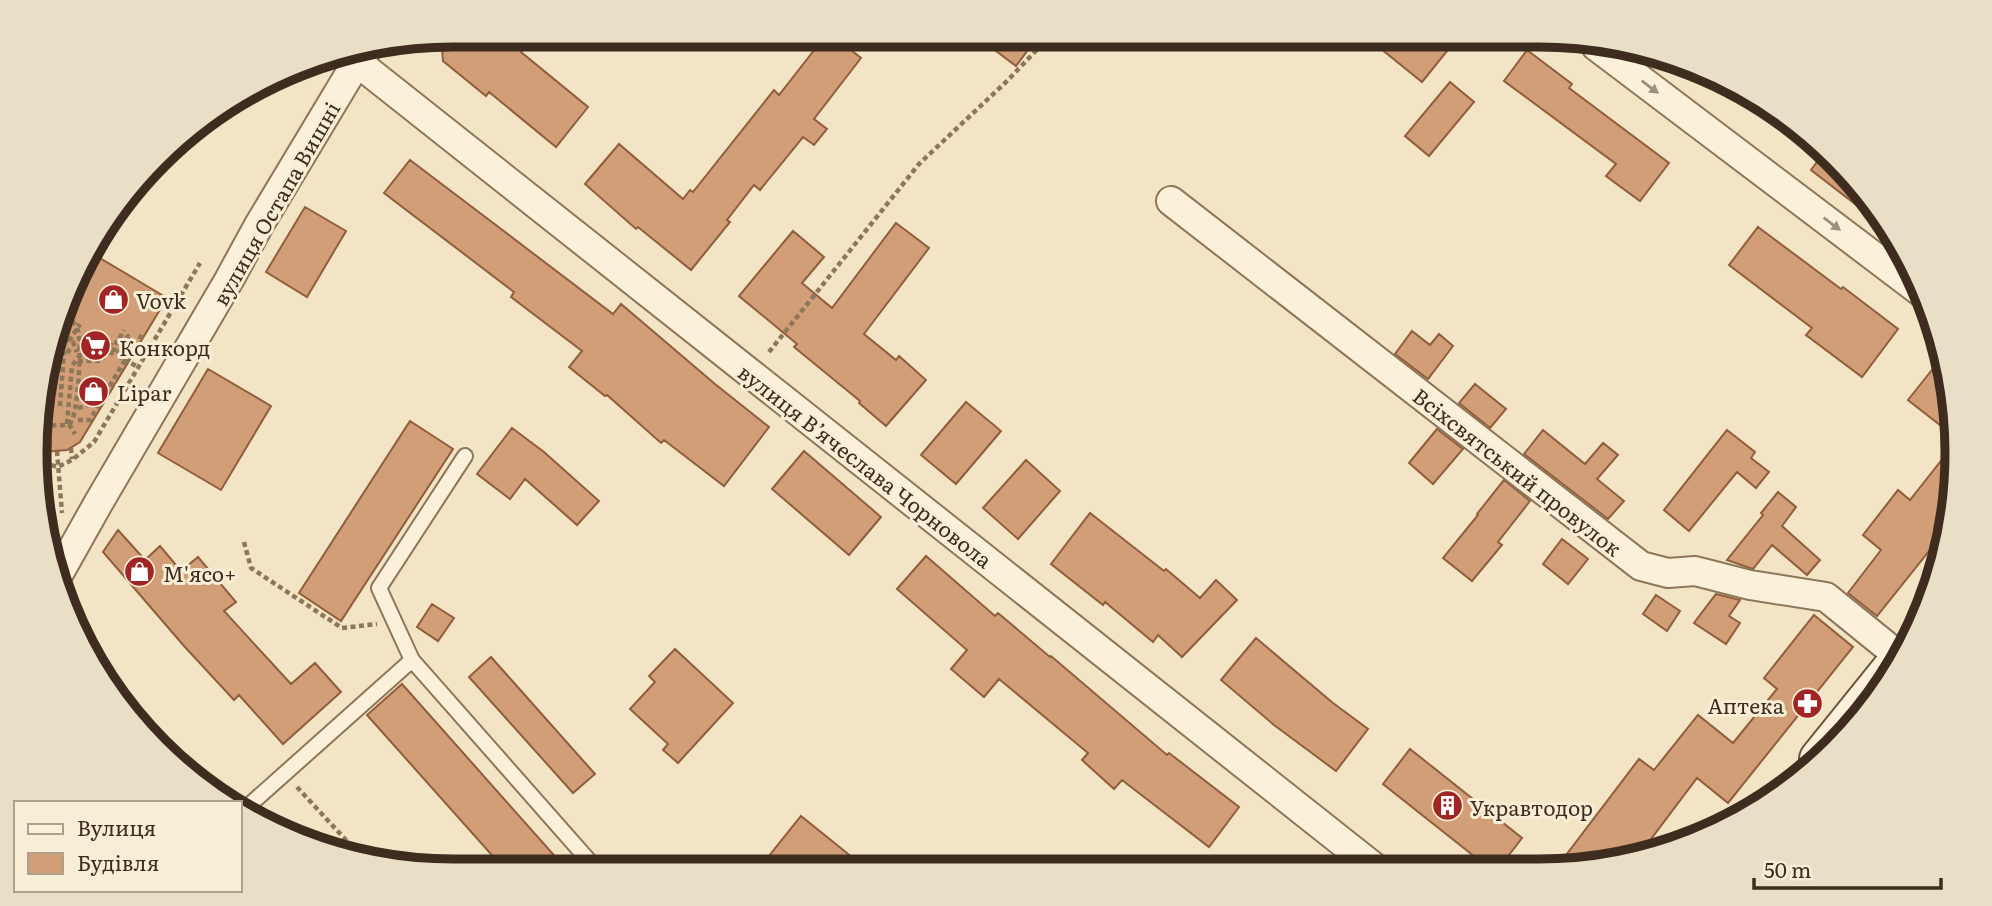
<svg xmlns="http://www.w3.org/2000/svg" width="1992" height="906" font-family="Literata,serif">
<rect width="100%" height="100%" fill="#f2e4c5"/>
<path fill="#d29e78" stroke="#905e3d" stroke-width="2" d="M453,35H535L521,52L588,107L556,147L489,92L486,96L443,61L441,37Z
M826,35H832L861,58L814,119L827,129L814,145L803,137L760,190L754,185L727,220L730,222L691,270L638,227L636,229L585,184L619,144L683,199L690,190L693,192L774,90L779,95Z
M975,35H1039L1016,66Z
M1390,35H1460L1422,82L1380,48Z
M1527,50L1572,84L1569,88L1669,163L1640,201L1606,176L1616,164L1504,81Z
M1450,82L1474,102L1429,156L1405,136Z
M1825,151L1834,157L1871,212L1868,214L1811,170Z
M410,160L613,314L621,304L715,384L769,427L724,486L664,440L661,443L607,395L605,396L569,367L582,351L511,297L514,292L384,193Z
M305,207L346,231L307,297L266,272Z
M896,223L929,248L864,334L896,360L899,356L926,380L886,426L859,403L860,401L794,347L797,344L739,296L793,231L824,257L802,283L832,308Z
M1758,227L1841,289L1843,287L1898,329L1862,377L1806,335L1812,328L1729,265Z
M88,251L167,298L80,442L67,450L43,452V372Z
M1412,331L1430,345L1439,334L1453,346L1428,379L1395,354Z
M1939,361L1954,436L1908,400Z
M208,369L271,406L221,490L158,453Z
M1475,384L1506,409L1490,428L1459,403Z
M966,402L1001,431L956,484L921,455Z
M410,421L453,449L341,621L299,593Z
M512,428L544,452L599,501L577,525L525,479L510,499L477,474Z
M1437,429L1463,449L1433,484L1409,463Z
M1543,430L1585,464L1603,443L1618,455L1597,479L1624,501L1608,519L1524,454Z
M1727,430L1755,452L1751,458L1769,472L1756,488L1737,472L1689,531L1664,510Z
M1955,443L1957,453L1941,536L1877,616L1848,593L1881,550L1863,535L1898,490L1910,500Z
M804,451L881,517L849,555L772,489Z
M1026,460L1060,491L1018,539L983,508Z
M1504,480L1530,501L1498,542L1502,545L1472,581L1443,558L1478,515L1477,514Z
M1778,492L1796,507L1782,526L1820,560L1807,575L1772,545L1753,569L1727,560L1763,515L1761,513Z
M1090,513L1164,571L1166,569L1200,598L1216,580L1237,600L1182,657L1158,635L1153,642L1105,602L1103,605L1051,564Z
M118,530L145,560L160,546L181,571L198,557L236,602L224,611L291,684L315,663L341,692L283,744L239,695L234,700L184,646L103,552Z
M1562,539L1588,559L1568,584L1543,564Z
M926,556L995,616L998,613L1050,657L1051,656L1167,755L1169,753L1239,807L1209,847L1122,780L1114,789L1082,760L1088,753L999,679L984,697L951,669L967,650L897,589Z
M1716,594L1740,600L1729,616L1740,623L1726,644L1694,623Z
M1656,595L1680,611L1667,631L1643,614Z
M432,604L454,618L438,641L417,627Z
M1814,615L1853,647L1728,803L1697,778L1639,855L1594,867H1557L1639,759L1654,770L1698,715L1733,743L1777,689L1764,678Z
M1256,638L1333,703L1368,729L1336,771L1274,725L1221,680Z
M675,649L733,703L678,763L663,750L668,744L630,709L655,682L649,676Z
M491,657L595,774L573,793L469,677Z
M402,684L568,871H506L367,715Z
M1410,749L1522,838L1499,868H1489L1383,784Z
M801,816L868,870H785L769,856Z"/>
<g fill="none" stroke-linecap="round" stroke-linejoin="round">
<defs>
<path id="lane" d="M412,660L379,588L465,456
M245,809L412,660L598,871"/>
<path id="street" d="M1596,46L1925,295
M357,62L1375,868
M1171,201L1641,566L1668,573L1695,571L1750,585L1826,597L1900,657
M58,575L99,502L229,280L259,225L357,62L367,49"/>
<path id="secondary" d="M1819,759L1894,666"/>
</defs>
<use href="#lane" stroke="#8e7659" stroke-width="18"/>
<use href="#street" stroke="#8e7659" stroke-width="32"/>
<use href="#secondary" stroke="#70563c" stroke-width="42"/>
<path stroke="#8e7659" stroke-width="4.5" stroke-dasharray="5 3.5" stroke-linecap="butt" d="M56,337L73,342L77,352
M64,338V315
M69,341L80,324
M109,347L113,341L117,343L124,330
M62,352V344
M769,352L919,164L1006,82L1051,35
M67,353L72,346
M118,354L128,336L132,338L124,353
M124,359L138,367
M78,361H101L109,347L119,352
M126,361L142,335
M43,391L44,370
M52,406L56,351
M60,406L64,352
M78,408L87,406
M78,420H90L125,360L121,358L122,356
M67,424L72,366L82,352L118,353
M69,424L75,434
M43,425C50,425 64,427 70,423C78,418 82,342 78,331C76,323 71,319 64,316
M71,448L72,459
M57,451L62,513
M43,463L58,467L72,460L94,442L200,263
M244,542L251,568L342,628L377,624
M297,787L357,852"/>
<use href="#lane" stroke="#fbf1da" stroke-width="14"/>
<use href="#street" stroke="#fbf1da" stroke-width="28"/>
<use href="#secondary" stroke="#fbf1da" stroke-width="38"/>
</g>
<defs><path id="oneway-solid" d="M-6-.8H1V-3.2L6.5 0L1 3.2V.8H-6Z" transform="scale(1.75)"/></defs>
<g fill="#9c8f7c">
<use href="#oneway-solid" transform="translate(1650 87) rotate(37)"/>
<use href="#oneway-solid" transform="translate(1832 224) rotate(37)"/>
</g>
<defs>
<symbol id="shop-disc" viewBox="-11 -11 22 22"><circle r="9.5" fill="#a22526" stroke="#f8eed6"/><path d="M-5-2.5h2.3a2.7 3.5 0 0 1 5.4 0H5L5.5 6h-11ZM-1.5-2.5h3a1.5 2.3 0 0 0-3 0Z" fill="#fff"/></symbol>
<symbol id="supermarket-disc" viewBox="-11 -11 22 22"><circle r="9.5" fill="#a22526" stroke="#f8eed6"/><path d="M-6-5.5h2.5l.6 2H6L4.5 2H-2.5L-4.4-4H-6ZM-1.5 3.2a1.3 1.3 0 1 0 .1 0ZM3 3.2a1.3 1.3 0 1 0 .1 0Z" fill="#fff"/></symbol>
<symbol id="pharmacy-disc" viewBox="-11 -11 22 22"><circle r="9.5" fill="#a22526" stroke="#f8eed6"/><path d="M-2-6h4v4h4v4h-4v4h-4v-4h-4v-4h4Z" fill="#fff"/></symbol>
<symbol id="building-disc" viewBox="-11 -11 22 22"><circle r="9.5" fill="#a22526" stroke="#f8eed6"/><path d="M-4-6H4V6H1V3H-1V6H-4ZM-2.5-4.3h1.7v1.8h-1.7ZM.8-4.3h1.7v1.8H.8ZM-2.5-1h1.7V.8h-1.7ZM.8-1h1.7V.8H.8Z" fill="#fff"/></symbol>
</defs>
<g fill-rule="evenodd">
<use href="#shop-disc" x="96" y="282" width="35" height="35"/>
<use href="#supermarket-disc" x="78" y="328" width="35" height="35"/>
<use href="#shop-disc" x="76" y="374" width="35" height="35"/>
<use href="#shop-disc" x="122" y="554" width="35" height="35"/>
<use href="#pharmacy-disc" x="1790" y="686" width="35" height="35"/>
<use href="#building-disc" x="1430" y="788" width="35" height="35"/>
</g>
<g text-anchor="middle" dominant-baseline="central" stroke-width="6" stroke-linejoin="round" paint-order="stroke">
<g font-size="21" fill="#3e2d1e" stroke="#f8eed6">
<text transform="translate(275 203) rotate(-60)">вулиця Остапа Вишні</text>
<text transform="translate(866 465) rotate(38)">вулиця Вʼячеслава Чорновола</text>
<text transform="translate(1518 471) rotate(38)">Всіхсвятський провулок</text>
</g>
<g font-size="21" fill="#3e2d1e" stroke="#f8eed6" text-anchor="start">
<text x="136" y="299">Vovk</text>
<text x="119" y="346">Конкорд</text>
<text x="117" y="391">Lipar</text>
<text x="163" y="572">М'ясо+</text>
<text x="1784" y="704" text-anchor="end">Аптека</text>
<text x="1470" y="806">Укравтодор</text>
</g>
</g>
<path d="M0 0H1992V906H0ZM453 47H1539A406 406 0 0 1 1945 453V453A406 406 0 0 1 1539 859H453A406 406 0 0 1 47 453V453A406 406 0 0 1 453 47Z" fill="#e9dfc7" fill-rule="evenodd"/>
<path fill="none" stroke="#3e2d1e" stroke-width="9" d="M453 47H1539A406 406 0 0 1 1945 453V453A406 406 0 0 1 1539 859H453A406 406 0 0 1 47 453V453A406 406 0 0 1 453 47Z"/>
<rect x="14" y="801" width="228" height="91" fill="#f8eed6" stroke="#aea18c" stroke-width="2"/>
<rect x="28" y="824" width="35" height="10" fill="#fbf1da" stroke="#aea18c" stroke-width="2"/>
<text x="77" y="836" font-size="21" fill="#3e2d1e">Вулиця</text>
<rect x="28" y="853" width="35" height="21" fill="#d29e78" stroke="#aea18c" stroke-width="2"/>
<text x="77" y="871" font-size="21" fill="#3e2d1e">Будівля</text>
<path d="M1754 878v10h187v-10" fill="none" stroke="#3e2d1e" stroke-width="3.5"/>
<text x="1764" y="878" font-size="21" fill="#3e2d1e" stroke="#f8eed6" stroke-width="5" paint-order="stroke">50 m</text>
</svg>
